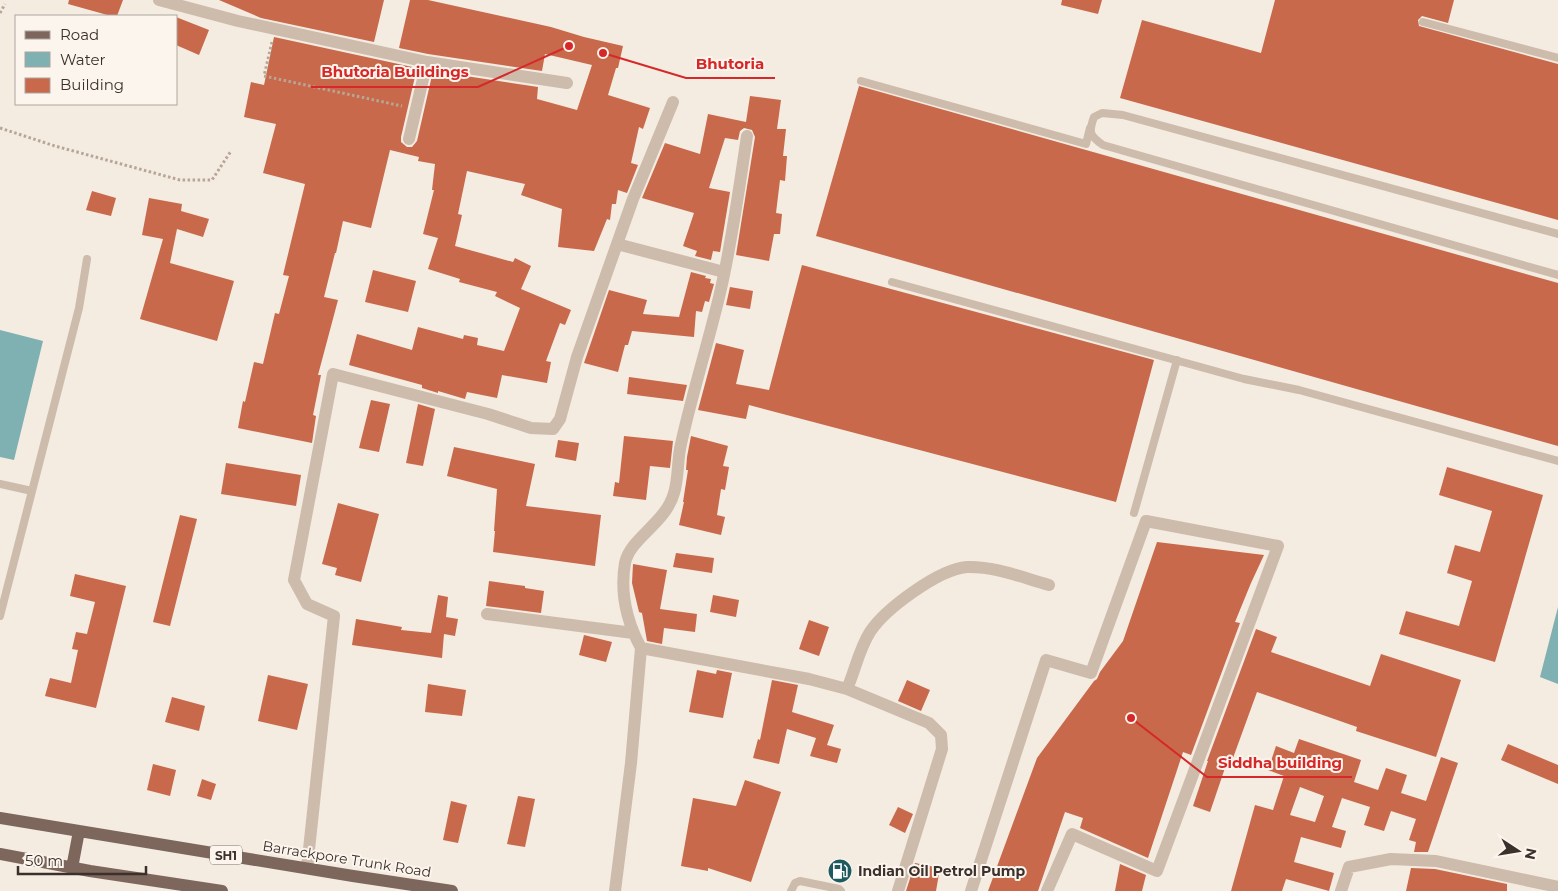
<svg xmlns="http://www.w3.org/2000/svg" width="1558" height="891" font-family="Montserrat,sans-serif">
<rect width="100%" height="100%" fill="#f4ebe1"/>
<path fill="#7fb0b2" d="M0,330L43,341L14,460L0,457Z
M1558,607V684L1540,677Z"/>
<path fill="#c8694b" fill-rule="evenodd" d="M69,0H123L117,16H111L68,4Z
M219,0H384L374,42L261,18Z
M410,0H428L551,27L584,37L623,46L618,68H616L608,95L650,108L643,129L639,127L631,163L638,165L627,193L618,190L616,204H612L610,220L607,219L594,251L558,247L562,209L521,195L525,184L467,171L458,214L462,215L455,246L513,262L515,258L531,266L521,289L571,310L565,325L560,323L546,361L551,362L547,383L502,375L497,398L467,392L465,399L438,391V393L422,388V385L349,365L357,334L412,350L418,327L463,339L464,335L478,338L477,345L504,351L520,308L495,296L497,292L459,282L460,279L428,269L438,238L423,234L434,190H432L435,164L418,161L419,157L390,150L371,228L343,221L336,253H335L324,297L338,300L318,375H321L313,415L316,416L312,443L238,428L243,401L245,402L254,362L263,364L275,313L279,314L289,276L283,275L305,184L263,173L276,124L244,117L251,82L264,85L274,37L417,68L401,137V142L407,147H412L417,141L433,71L538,87L537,99L577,110L592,65L545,54L542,71L428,54L399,48Z
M1062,0H1102L1098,14L1061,5Z
M1275,0H1454L1448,23L1422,16L1418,20L1419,26L1558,64V220L1120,98L1142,20L1261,53Z
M176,17L209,30L199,55L176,45Z
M859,86L1558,283V446L816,236Z
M750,96L781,100L777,129H786L783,156H787L785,181L780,180L776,213L782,214L780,234H774L769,261L736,255L755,137L752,130L744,128L740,131L738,140L725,138L709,188L730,192L720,252L713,251L711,260L695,256L697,251L683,246L694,213L642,198L665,143L700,154L708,114L746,122Z
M92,191L116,198L111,216L86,210Z
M149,198L182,204L181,211L209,219L203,237L177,229L170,263L234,281L217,341L140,319L163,239L142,235Z
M802,265L1154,360L1116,502L749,405L746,419L698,410L716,343L744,350L736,384L769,390Z
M373,270L416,281L408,312L365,302Z
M691,272L706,276L705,278L711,279L710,283L714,284L709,302L705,301L702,312L696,311L694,337L632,331L628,345H625L618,372L584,363L609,290L647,300L643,314L679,317Z
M730,287L753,291L750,309L726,305Z
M629,377L687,385L683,401L627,394Z
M371,400L390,404L379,452L359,448Z
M418,404L435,409L423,466L406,463Z
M624,436L673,441L670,468L650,466L646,500L613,496L615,482L619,483Z
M691,436L728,446L723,466L729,467L725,490L721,489L717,515L725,517L721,535L679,525L684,502H683L688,470H686L687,457Z
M558,440L579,443L576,461L555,457Z
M454,447L535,464L526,506L601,515L595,566L493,552L495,531H494L497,489L447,476Z
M226,463L301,475L296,506L221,494Z
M1447,467L1543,495L1495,662L1399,634L1406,611L1459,626L1472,581L1447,573L1455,545L1480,552L1492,511L1439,495Z
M338,503L379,514L361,582L335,575L337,568L322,564Z
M180,515L197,519L170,626L153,622Z
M1157,542L1264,555L1251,583L1235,622L1240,623L1191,755L1183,752L1148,858L1080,828L1083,818L1065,812L1038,891H988L1037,758L1094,681L1097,679L1100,672L1123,641Z
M676,553L714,558L712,573L673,567Z
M633,564L667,570L660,609L697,614L695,632L664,628L662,644L647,641L642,613L639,612L632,583Z
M75,574L126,586L96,708L45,696L50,678L71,683L78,650L72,649L76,632L87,634L95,602L70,596Z
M489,581L525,586V588L544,591L541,613L486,606Z
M438,595L448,597L446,617L458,619L455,636L444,634L442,658L352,645L356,619L402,627L401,630L431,633Z
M713,595L739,600L736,617L710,612Z
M809,620L829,627L819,656L799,649Z
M1256,629L1277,637L1271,652L1370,686L1381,654L1461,680L1436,757L1356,731L1357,727L1257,692L1229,769L1225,768L1210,812L1193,806L1208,761H1207Z
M584,635L612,642L606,662L579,655Z
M697,670L716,674L717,670L732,673L723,718L689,712Z
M268,675L308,684L297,730L258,721Z
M772,680L798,685L792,712L834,725L827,745L841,749L837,763L810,756L816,738L787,729L779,764L753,758L758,739L760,740Z
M907,680L930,690L921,711L898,701Z
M428,684L466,690L462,716L425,712Z
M172,697L205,706L199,731L165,722Z
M1299,739L1361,760L1354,782L1378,790L1386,768L1407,775L1401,793L1426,801L1441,757L1458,763L1428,852H1414L1416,842L1409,840L1416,819L1391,811L1384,831L1364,825L1370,807L1342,798L1332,827L1346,831L1341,848L1301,837L1294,862L1334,873L1329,891L1286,879L1282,891H1231L1255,805L1273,810L1284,776L1268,770L1276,746L1294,753ZM1300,787L1324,796L1315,822L1290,815Z
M1508,744L1558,765V784L1501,760Z
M153,764L176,770L170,796L147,790Z
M202,779L216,784L211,800L197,796Z
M745,780L781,792L751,882L708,868V871L681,866L693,798L736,806Z
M518,796L535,799L525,847L507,844Z
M451,801L467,805L458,843L443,840Z
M898,807L913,814L905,833L889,825Z
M915,863L940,868L936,891H906Z
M1120,864L1146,875L1142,891H1115Z
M1411,868L1435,869L1507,884V891H1406Z"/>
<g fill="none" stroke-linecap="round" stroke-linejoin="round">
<path stroke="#b9a596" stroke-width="3" stroke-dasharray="2.5 2.5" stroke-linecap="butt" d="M0,13L5,4
M272,42L264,76L402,106
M0,128L55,146L180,180H212L231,151"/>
<path stroke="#cdbbac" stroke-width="8" d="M1423,22L1558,58
M861,81L1086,144L1090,128
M1558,234L1123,115L1102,113L1094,117C1088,133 1090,136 1103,145L1558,275
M892,282L1244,379L1299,390L1558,461
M0,484L32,491
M1134,513L1177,360
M0,616L79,308L87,259
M791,891L795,883L800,881L839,889L841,891"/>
<path stroke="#cdbbac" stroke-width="12" d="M159,0L238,21L427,62L409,139
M427,62L567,83
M617,244L633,199L673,102
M487,614L633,633
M641,648C627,622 620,592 625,563C630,538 666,523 674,493C679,477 677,460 681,444C692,394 708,344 720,293C732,242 739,189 747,136
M847,689L929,723L941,735L942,749L898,891
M307,868L334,616L307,604L294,580L333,374L488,414L531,428L553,429L560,419L577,357L617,244L724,272
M615,891L631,763L641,648L809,679L847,689C855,671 859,649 870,632C885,609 939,569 967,567C995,566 1023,578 1049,585
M971,891L1046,660L1091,673L1146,521L1278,546L1157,871L1072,834L1047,891
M1341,891L1349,867L1391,859L1436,861L1558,887"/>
<path stroke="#7d675c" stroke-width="12" d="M0,818L353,876L452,891
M0,854L90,871L222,891
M72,868L79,831"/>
</g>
<defs>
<symbol id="fuel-disc" viewBox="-11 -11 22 22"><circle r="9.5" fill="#1f5a5e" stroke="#fbf5ee"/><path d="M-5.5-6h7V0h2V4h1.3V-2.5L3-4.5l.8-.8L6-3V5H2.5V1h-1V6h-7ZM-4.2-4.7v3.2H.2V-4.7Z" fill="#fff"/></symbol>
</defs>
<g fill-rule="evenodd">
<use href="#fuel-disc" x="826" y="857" width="28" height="28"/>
</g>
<g text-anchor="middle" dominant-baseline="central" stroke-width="4" stroke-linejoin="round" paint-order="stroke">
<rect fill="#fbf5ee" stroke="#756b66" stroke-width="1" x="210" y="845.5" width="32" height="19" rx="4"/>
<g font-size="12" font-weight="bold" fill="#3b302b">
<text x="226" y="855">SH1</text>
</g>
<g font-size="14" fill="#3b302b" stroke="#fbf5ee">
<text transform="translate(347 859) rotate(9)">Barrackpore Trunk Road</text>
</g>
<g font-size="14" font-weight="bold" fill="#3b302b" stroke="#fbf5ee" text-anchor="start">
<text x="858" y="871">Indian Oil Petrol Pump</text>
</g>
</g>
<path fill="none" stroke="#d62828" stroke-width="2" d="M603 53L686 78H775M569 46L478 87H311M1131 718L1207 777H1352"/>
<g fill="#d62828" stroke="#fbf5ee" stroke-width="2">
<circle cx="603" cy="53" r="5"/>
<circle cx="569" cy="46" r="5"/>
<circle cx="1131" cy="718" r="5"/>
</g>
<g font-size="15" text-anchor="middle" font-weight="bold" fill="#d62828" stroke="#fbf5ee" stroke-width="4" stroke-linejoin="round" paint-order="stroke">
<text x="730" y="69">Bhutoria</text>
<text x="395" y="77">Bhutoria Buildings</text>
<text x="1280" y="768">Siddha building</text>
</g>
<rect x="15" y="15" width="162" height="90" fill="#fbf5ee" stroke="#aea6a0"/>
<rect x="25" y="31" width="25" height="8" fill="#7d675c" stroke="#aea6a0"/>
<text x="60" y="40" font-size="15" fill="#3b302b">Road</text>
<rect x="25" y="52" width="25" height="15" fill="#7fb0b2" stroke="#aea6a0"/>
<text x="60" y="65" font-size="15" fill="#3b302b">Water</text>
<rect x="25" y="78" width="25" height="15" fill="#c8694b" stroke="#aea6a0"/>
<text x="60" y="90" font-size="15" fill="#3b302b">Building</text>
<g transform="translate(1518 851) rotate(102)" stroke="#fbf5ee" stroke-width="4" paint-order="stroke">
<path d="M0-4L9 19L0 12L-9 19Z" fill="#3b302b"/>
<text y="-8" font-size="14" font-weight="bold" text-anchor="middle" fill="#3b302b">N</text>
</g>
<path d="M18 866v8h128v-8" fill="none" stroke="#3b302b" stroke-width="2.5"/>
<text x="25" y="866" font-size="15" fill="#3b302b" stroke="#fbf5ee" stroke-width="4" paint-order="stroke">50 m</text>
</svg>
